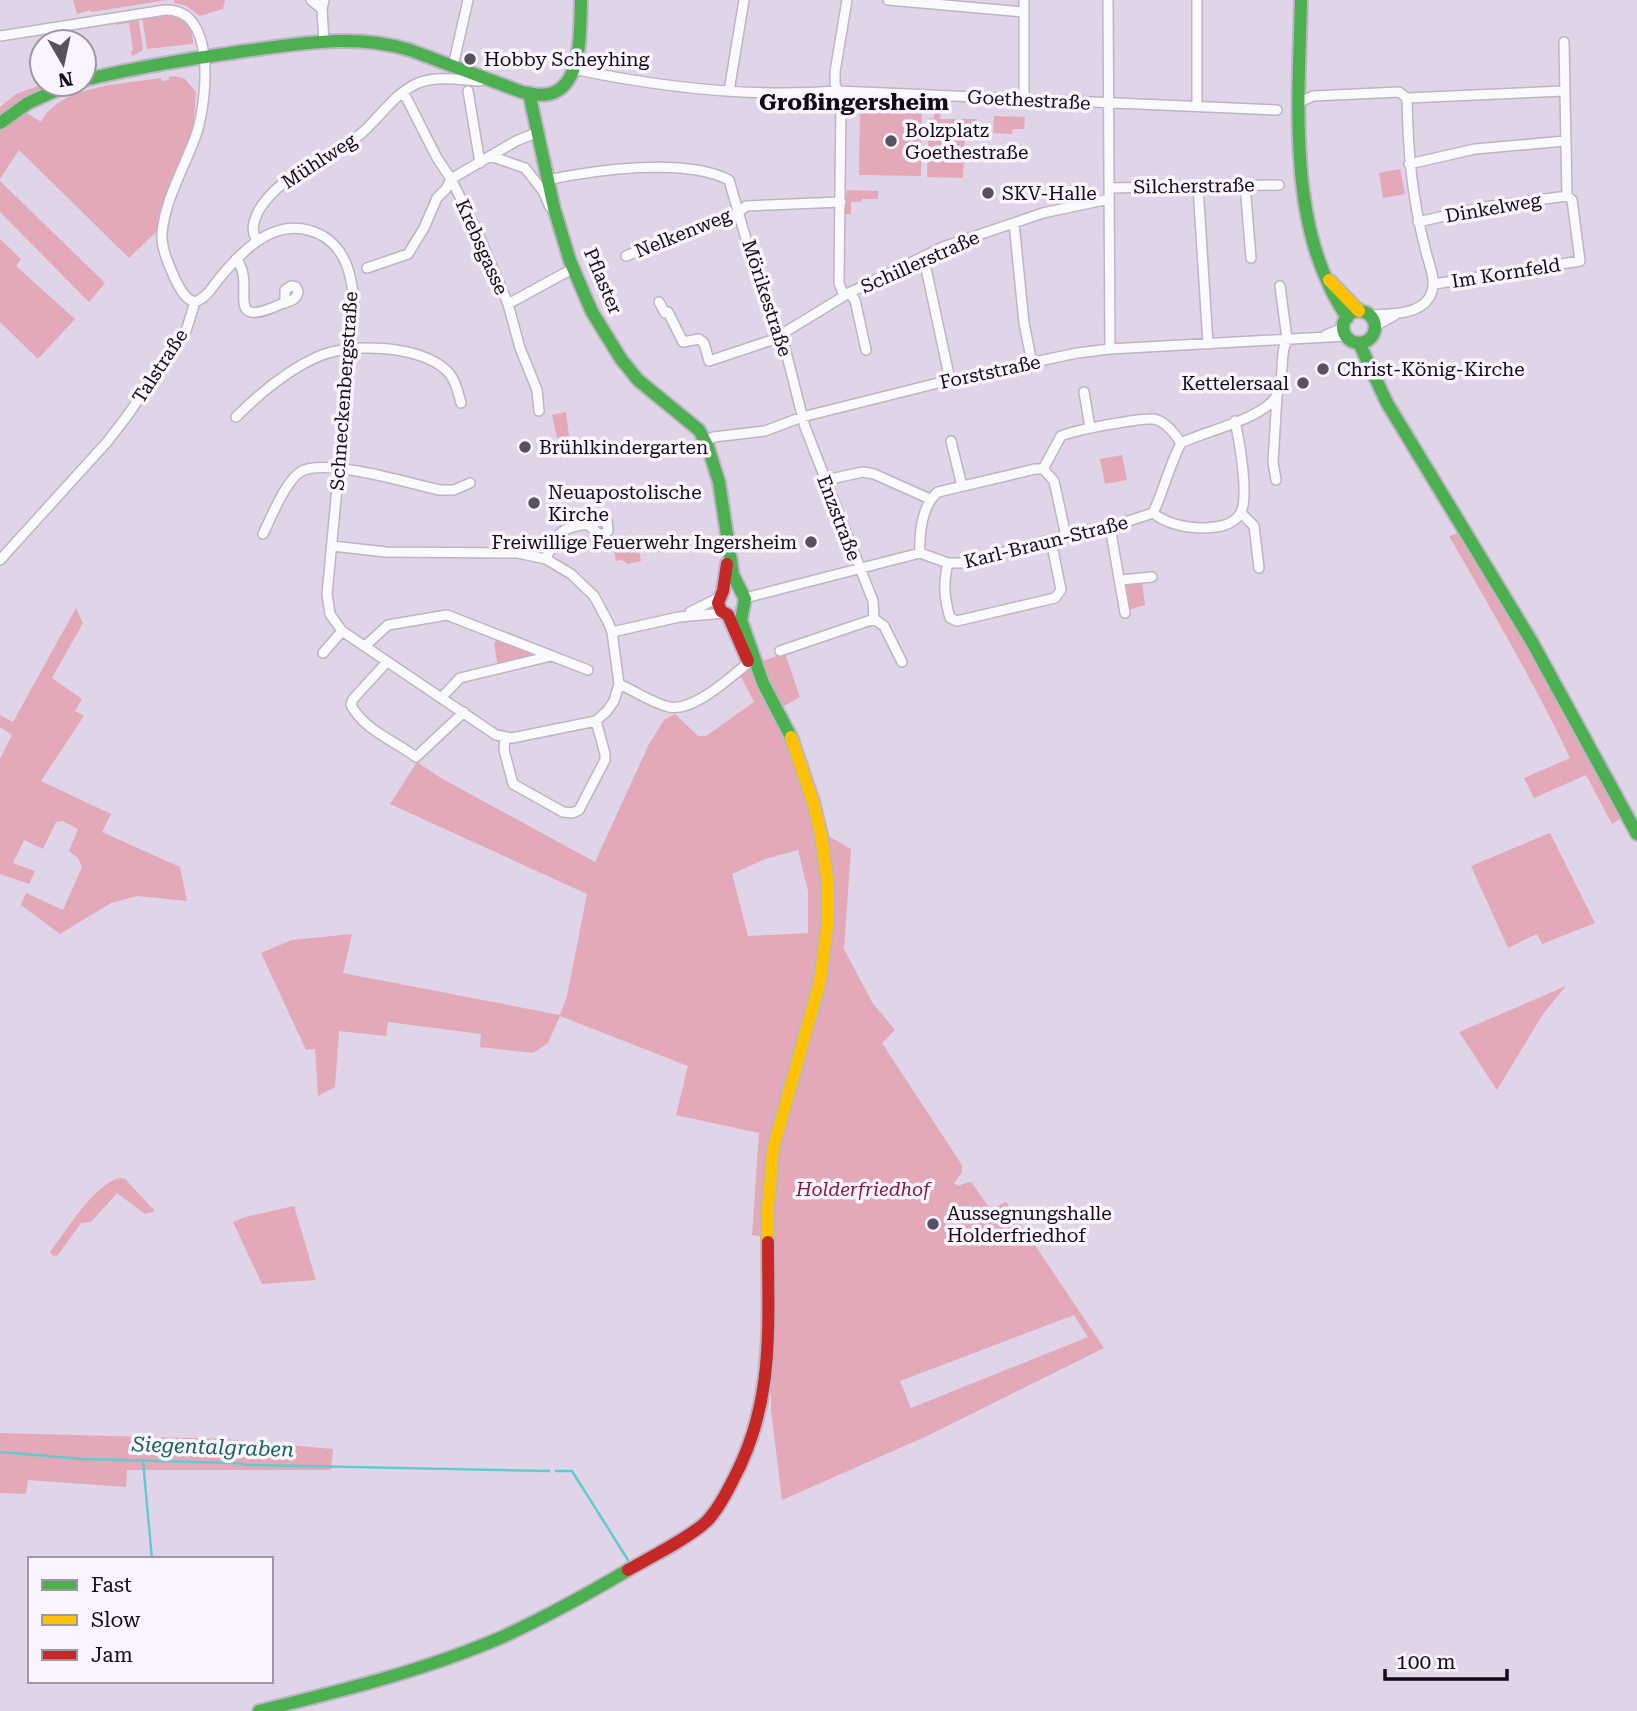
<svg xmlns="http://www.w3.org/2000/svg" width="1637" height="1711" font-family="'Roboto Serif',serif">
<rect width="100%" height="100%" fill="#e0d4e8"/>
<path fill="#e3a9b9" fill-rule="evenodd" d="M73,0H168L91,12L90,10L77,14Z
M174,0H225L223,9L200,16L186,6L174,3Z
M163,13C181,16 194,25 193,44L147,49L142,16Z
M138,16L143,48L142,51L132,56L131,51L133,50L129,23L116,25V21Z
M175,76L185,79L196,92L193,131L156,232L129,258L19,150L0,179V129L25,112L41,122C60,85 124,84 161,78L162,81L169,80V77Z
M44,84H58L0,116V107L16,94Z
M860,106L922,107L921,176L859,175Z
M934,106L941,107L940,119H977V134H965L963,178L927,177L929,118H934Z
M994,116L1025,117L1024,129H1013L1012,134L993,133Z
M1400,169L1405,194L1383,198L1379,173Z
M0,181L105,283L89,302L0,212Z
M847,190L878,191V199H862L861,202H851V214H844Z
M0,239L21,259L16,266L75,319L38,359L0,322Z
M566,412L569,436L557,438L552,415Z
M1122,455L1127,480L1105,484L1100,459Z
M1468,530L1622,818L1612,824L1586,775L1534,798L1524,778L1570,758C1534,682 1491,609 1449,536Z
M638,545L641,561L628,564L622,560L616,561L614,550Z
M1142,582L1145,605L1128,610L1123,586L1125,584Z
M76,608L83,623L52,678L82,699L75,711L84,716L41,781L111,814L102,832L180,867L187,901L137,896L111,903L60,934L21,905L26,893L63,910L82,867L78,858L69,851L78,829L63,821L56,822L43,849L24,840L13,863L35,871L29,884L0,874V759L12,735L0,727V715L13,722Z
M497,638L529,650L531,655L529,659L498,666L494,644Z
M785,653L800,697L780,708L825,834L851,849L844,949L872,1002L895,1030L882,1043L962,1165V1173L954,1183L958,1186L968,1182L972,1183L991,1210L1006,1202L1104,1348L927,1436L782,1500L771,1410V1238L752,1235L759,1133L676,1115L688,1066L560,1016L548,1043L533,1053L480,1047L481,1034L388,1022L386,1036L339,1031L335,1087L318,1096L315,1049L306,1050L261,953L292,940L352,934L343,973L560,1015L567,996L587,894L390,804L417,762L441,778L595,862L649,744L664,720L675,714L698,736H706L754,702L739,673L746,667ZM798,850L808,891V933L748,936L732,874L765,859ZM1074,1315L1088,1337L911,1408L900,1381Z
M1550,833L1595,923L1542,944L1537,934L1508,948L1471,866Z
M1566,986L1543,1014L1497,1090L1459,1032Z
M120,1178L125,1179L155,1211L145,1214L117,1193L91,1222L81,1223L58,1255L53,1256L50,1252C66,1231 94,1184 120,1178Z
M294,1206L316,1280L262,1284L233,1222L245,1217Z
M0,1433L225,1439L333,1449L331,1470H127L126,1487L28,1480L26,1494L0,1493Z"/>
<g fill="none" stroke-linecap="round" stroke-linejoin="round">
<path stroke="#66cacd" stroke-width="2.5" d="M0,1452L82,1459L236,1463L248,1465L549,1471
M143,1461L152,1559
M556,1471H572L628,1560"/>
<defs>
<path id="street" d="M311,0L322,9
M888,0L1024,12
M1024,0V99
M1108,0L1110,349
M1197,0V106
M0,36L165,10C217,8 207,99 197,132C186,165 165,198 162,233C161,249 169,265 175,279C180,288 184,299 195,302
M324,42L322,9L324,0
M453,66L468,0
M573,69C659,87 749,98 837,91L1277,110
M468,91L480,163
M729,91L744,0
M402,93L407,99L437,158L451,179L477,231L508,304L520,348L537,390L539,411
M1407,98L1564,91
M1300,102L1313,96L1399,92L1407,98C1408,154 1412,198 1426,252C1430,267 1438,284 1429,298C1417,316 1388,314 1369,315
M490,156L525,168L543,191L550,207
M1409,164L1475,149L1565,141
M451,179L516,141L538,132
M547,180C595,170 685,157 729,180L759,284L783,340L805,427L873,601L874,619
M1245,185L1251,258
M1198,186L1208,344
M1109,188L1279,185
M1418,222L1484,207L1567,196
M1014,223L1024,323L1032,363
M257,240C250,230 254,220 259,210C281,173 325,163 357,137C378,121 391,96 416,84C436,75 459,80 480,81
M626,256L693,228L735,215L746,206L841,202
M922,258L927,273L950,380
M236,259C258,284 220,332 281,304C289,301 296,301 298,292L296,287L291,286L285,290V303
M367,268L408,254L424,228L437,198L446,189L451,179
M1434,284L1580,261L1572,200L1567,196L1564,42
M849,293L855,300L866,350
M844,296L839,283L841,98L835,84V72L847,0
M195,302C206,298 211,289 218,280C244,248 279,212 323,236C348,251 353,281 354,308L327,594L330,614L342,631L496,735L512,738L596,721L607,711L614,701L619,684L612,632L608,622L594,596L571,574L546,559L518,553L386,552L332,546
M659,302L665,313L668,312L683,342L699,339L704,343L709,361L772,340L849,293L943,247L1043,213L1109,199
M508,304L574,268
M1375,326L1395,315
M1326,335L1343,328
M1084,392L1090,428
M236,417C260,393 286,371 317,357C349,342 419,345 446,370C455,378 458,392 461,403
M951,441L962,486
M702,442L714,437L765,431L802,417L950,380L1077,353L1110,349L1346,336
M1043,469L1061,436C1074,430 1140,418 1153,419C1165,420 1175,434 1181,443
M825,480L863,472L874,474L930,499
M1276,480L1273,462L1277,396
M1153,513C1168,525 1187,528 1205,528C1218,527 1232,526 1240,514C1250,498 1239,440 1235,421
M1241,513L1254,526L1259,568
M1110,527L1125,613
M263,534C271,518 286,479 302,471C327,458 411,484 440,490H454L470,483
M920,553C919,533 922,505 938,492L1035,469H1043L1054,481L1066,536
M546,559C557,534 558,528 587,524L599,534H604L608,531L607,520L587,524
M0,560L107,442L127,416L186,331L195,302
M948,563C943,584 944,597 950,618L957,621L1055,598L1061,590L1051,540
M1120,580L1152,577
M745,598L920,553L948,563H963L1087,530L1110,527L1153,513C1164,490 1169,466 1181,443C1205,431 1268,418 1278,393C1285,376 1279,355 1287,339L1280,286
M690,612L718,598
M874,619L884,626L902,662
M612,632L679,617L724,613
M365,646L388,625L447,615L588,670
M780,651L874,619
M323,653L342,631
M387,662L353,699L351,705C364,730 395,741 416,757L464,712
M619,684C635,691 652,703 669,707C693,712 730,678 748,663
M443,696L460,678L551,656
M505,738L504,750L513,784L563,812L572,813L579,810L605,760V754L596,721"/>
<path id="fast" d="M1301,0C1299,90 1289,202 1329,285C1334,297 1341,307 1347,318
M84,80C137,67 190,59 244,51C300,44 354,33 410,50L522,92C532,94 545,97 555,92C583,79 580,26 581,0
M529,93L554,208L570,261L592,312L621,359L638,380L699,430L708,447L719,482L733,575L745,599L741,620L763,683L791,737
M0,123L28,103L70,84
M1343 327a16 16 0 1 1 32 0a16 16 0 1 1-32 0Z
M1359,343L1387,403L1532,642L1637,834
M259,1711C340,1691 423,1671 500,1638C544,1618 586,1595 628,1570"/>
<path id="slow" d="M1329,280L1359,311
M768,1242V1207L773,1149L820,981L828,919V885L821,835L813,802L791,737"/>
<path id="jam" d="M727,564L723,591L718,603L721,611L728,615L748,661
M628,1570C649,1558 689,1538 706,1522C717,1511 725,1496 732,1482C775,1403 768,1329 768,1242"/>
</defs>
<use href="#street" stroke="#bdb4c4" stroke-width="12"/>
<use href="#fast" stroke="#bdb4c4" stroke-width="16"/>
<use href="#slow" stroke="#bdb4c4" stroke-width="16"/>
<use href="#jam" stroke="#bdb4c4" stroke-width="16"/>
<use href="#street" stroke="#faf9fc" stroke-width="9"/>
<use href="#fast" stroke="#4caf50" stroke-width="12"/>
<use href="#slow" stroke="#ffc107" stroke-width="12"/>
<use href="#jam" stroke="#c62828" stroke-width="12"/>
</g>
<g fill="#5a5160" stroke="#faf4ff" stroke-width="2.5">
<circle cx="470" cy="59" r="7"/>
<circle cx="891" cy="141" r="7"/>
<circle cx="988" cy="193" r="7"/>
<circle cx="1323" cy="369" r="7"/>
<circle cx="1303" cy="383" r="7"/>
<circle cx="525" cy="447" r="7"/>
<circle cx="534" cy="503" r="7"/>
<circle cx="811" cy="542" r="7"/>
<circle cx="933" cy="1224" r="7"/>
</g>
<g text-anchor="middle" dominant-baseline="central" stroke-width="7" stroke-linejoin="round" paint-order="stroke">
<g font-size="19" fill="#120b17" stroke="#faf4ff" text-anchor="start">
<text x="484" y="59">Hobby Scheyhing</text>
<text x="905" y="130">Bolzplatz<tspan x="905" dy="22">Goethestraße</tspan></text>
<text x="1002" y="193">SKV-Halle</text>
<text x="1337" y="369">Christ-König-Kirche</text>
<text x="1289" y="383" text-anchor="end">Kettelersaal</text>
<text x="539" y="447">Brühlkindergarten</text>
<text x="548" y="492">Neuapostolische<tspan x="548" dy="22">Kirche</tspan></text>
<text x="797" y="542" text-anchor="end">Freiwillige Feuerwehr Ingersheim</text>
<text x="947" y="1213">Aussegnungshalle<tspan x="947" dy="22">Holderfriedhof</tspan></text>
</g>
<g font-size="19" fill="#120b17" stroke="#faf4ff">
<text transform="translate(1029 100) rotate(3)">Goethestraße</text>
<text transform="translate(319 161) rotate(-33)">Mühlweg</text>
<text transform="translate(1194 186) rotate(-1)">Silcherstraße</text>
<text transform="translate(1493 208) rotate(-10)">Dinkelweg</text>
<text transform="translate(683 233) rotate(-22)">Nelkenweg</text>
<text transform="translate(482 247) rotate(66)">Krebsgasse</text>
<text transform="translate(920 262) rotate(-24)">Schillerstraße</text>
<text transform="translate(1506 273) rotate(-9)">Im Kornfeld</text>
<text transform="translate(603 281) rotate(67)">Pflaster</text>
<text transform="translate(767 298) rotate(72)">Mörikestraße</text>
<text transform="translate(160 366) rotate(-57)">Talstraße</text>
<text transform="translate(990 372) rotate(-12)">Forststraße</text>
<text transform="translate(344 391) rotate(-86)">Schneckenbergstraße</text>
<text transform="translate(839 518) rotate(69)">Enzstraße</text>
<text transform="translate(1046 542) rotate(-14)">Karl-Braun-Straße</text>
</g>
<g font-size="19" font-style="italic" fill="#861936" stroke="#faf4ff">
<text x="863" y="1189">Holderfriedhof</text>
</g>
<g font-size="21" font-style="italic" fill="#156360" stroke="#faf4ff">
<text transform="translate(213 1447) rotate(2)">Siegentalgraben</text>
</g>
<g font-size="23" font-weight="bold" fill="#120b17" stroke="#faf4ff">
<text x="854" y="102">Großingersheim</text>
</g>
</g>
<rect x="28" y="1557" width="245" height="126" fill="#faf4ff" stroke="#9d97a2" stroke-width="2"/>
<rect x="42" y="1580" width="35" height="10" fill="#4caf50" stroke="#9d97a2" stroke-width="2"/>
<text x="91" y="1592" font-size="21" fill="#120b17">Fast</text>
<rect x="42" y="1615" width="35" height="10" fill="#ffc107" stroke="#9d97a2" stroke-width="2"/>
<text x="91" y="1627" font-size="21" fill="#120b17">Slow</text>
<rect x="42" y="1650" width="35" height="10" fill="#c62828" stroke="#9d97a2" stroke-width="2"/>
<text x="91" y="1662" font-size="21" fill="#120b17">Jam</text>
<g transform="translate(63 63) rotate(171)"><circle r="33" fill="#faf4ff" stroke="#9d97a2" stroke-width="2"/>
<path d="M0-5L12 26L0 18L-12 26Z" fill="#5a5160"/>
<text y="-10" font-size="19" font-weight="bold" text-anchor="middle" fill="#120b17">N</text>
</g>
<path d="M1385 1669v10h122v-10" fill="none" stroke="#120b17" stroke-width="3.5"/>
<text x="1396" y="1669" font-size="21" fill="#120b17" stroke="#faf4ff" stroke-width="5" paint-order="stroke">100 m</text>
</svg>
